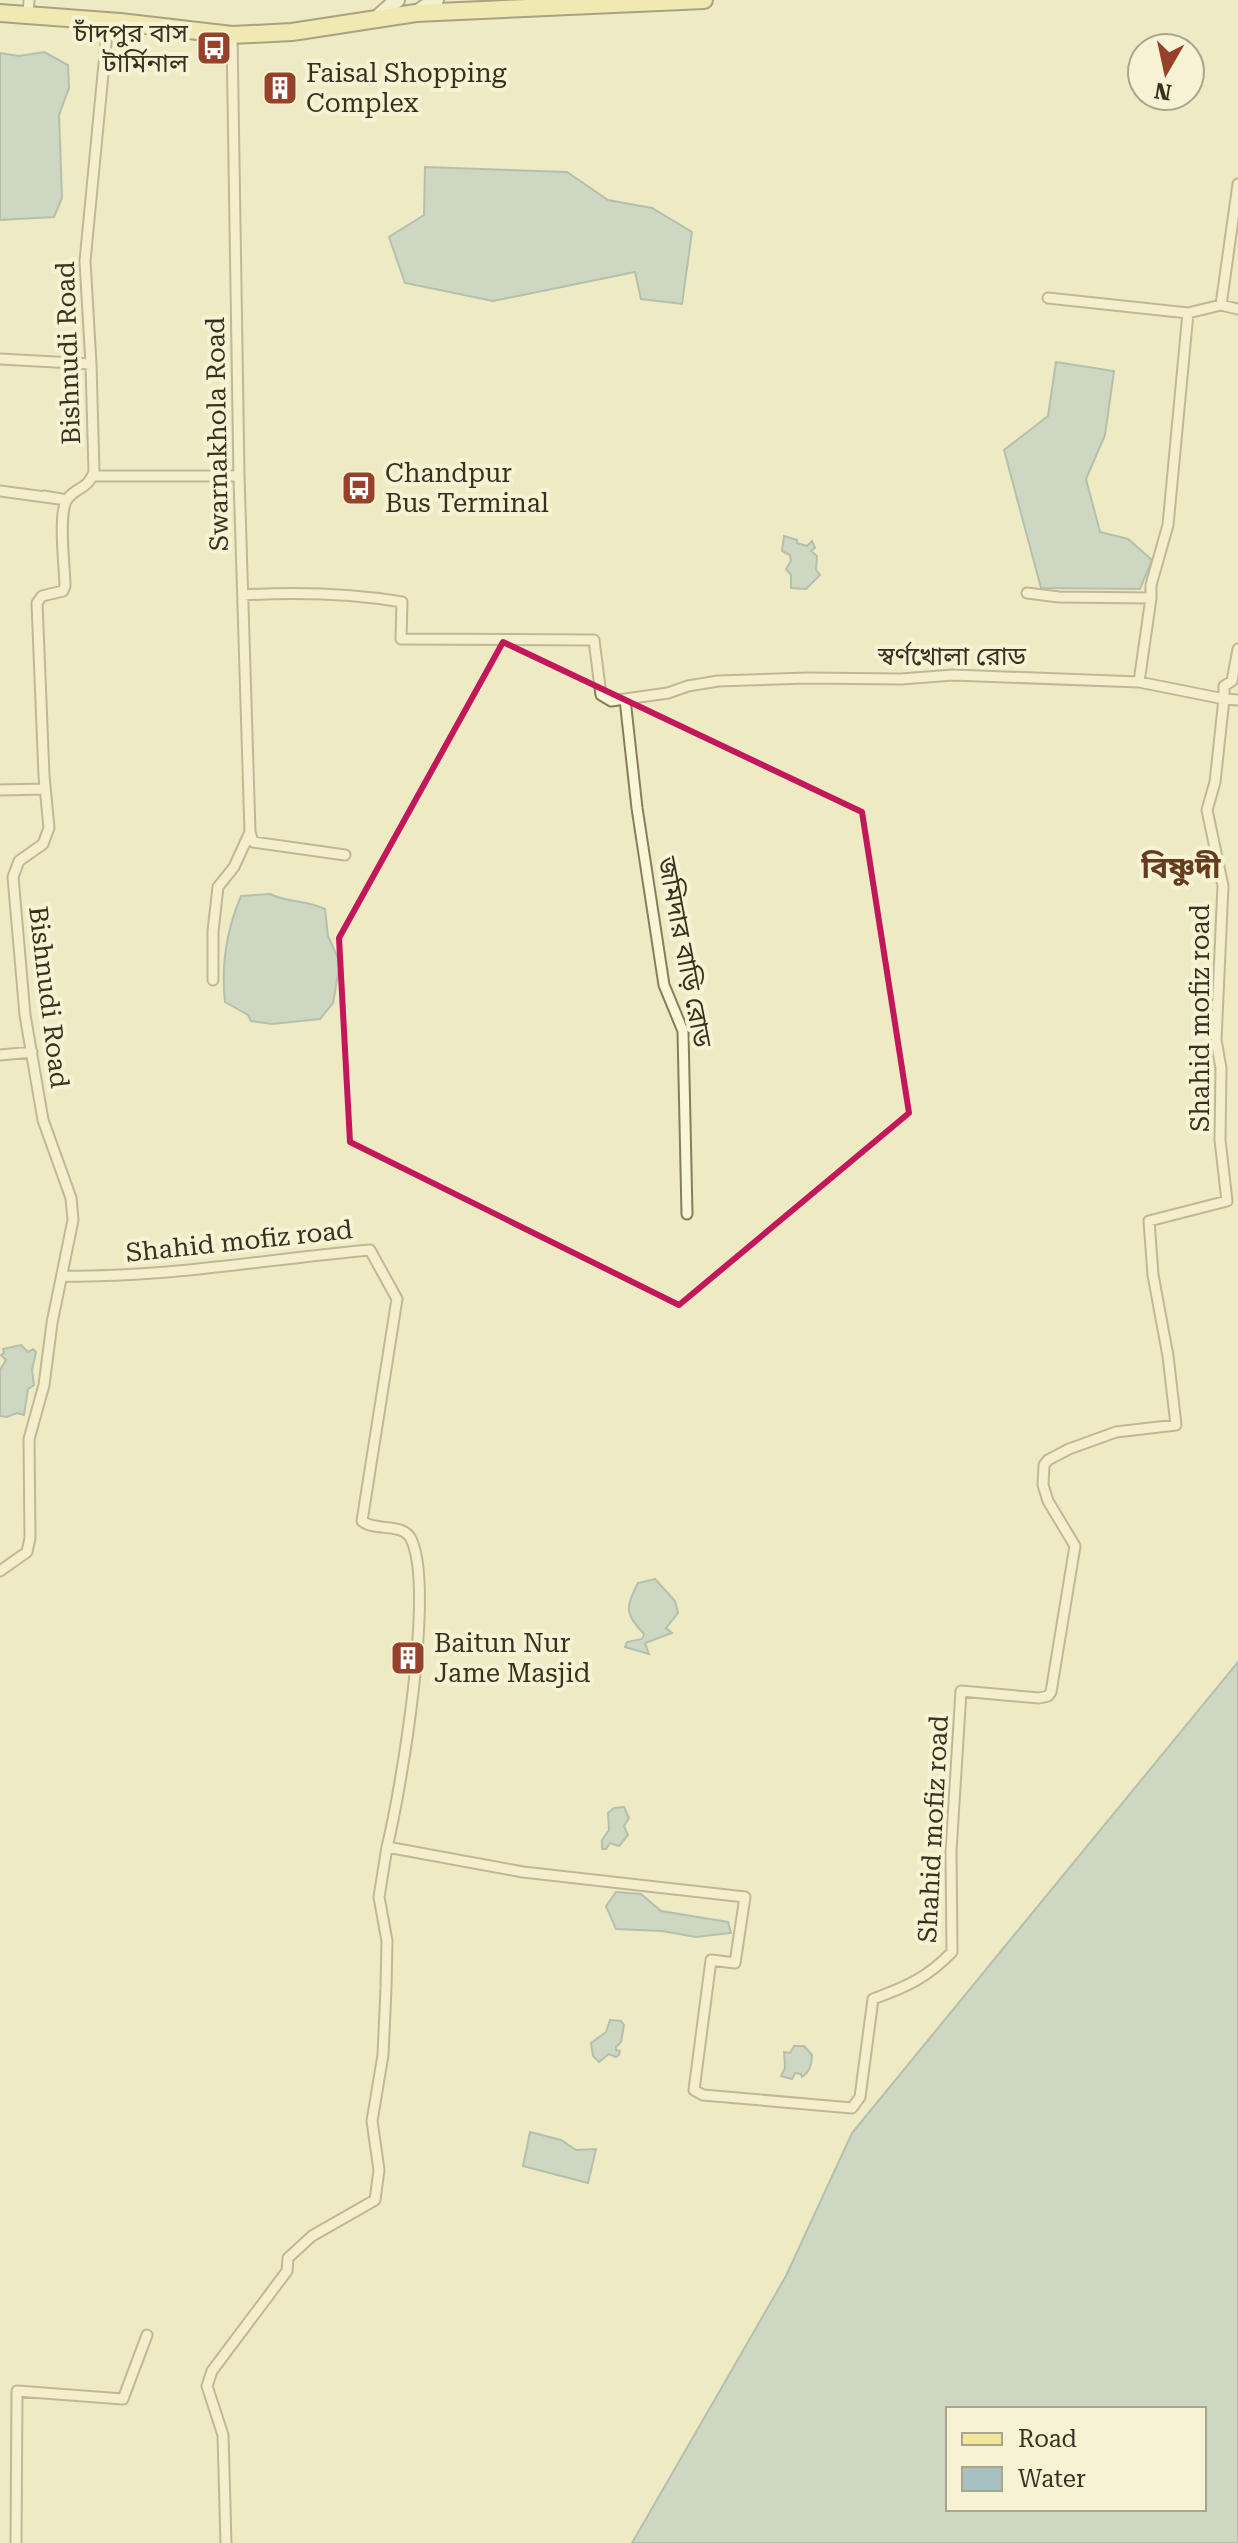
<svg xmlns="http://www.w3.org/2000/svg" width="1238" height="2543" font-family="'Roboto Serif','Noto Sans Bengali',serif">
<rect width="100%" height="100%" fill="#eeeac4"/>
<path fill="#a6c1bf" stroke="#6d8f8e" stroke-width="2" fill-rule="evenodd" d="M44,52L68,65L69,88L59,115L62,198L54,217L0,220V53L19,56Z
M425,167L567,172L608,200L652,208L692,232L682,304L641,299L635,272L493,301L405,283L389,237L424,215Z
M1056,362L1114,371L1105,435L1086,479L1100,532L1128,539L1152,560L1140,589L1041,588L1004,450L1048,416Z
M784,536L797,540V543L807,546L812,541L815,548L811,551L817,556L816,570L820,575L806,589L791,588V575L786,569L791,561L790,555L782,551Z
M270,894C287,903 307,900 325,909L328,936L340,963L333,1003L320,1019L272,1024L251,1021L248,1015L225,1002C221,966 227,929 241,896Z
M21,1345L28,1352L33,1349L36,1352L32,1370L34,1385L28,1389L24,1415L17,1413L7,1417L0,1416V1370L6,1360L1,1355L4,1353L3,1349Z
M655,1579L675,1601L678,1613L666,1628L672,1633L645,1643L649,1654L625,1647L627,1642L642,1639L644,1634C625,1613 625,1609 638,1583Z
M1238,1662V2543H632L786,2276L852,2133ZM948,2409H1204V2509H948Z
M624,1807L629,1818L624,1826L628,1835L619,1846L610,1843L606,1849H602V1840L609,1830L608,1813L614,1808Z
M616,1892L641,1894L661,1911L728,1922L731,1933L696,1937L662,1931L616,1929L606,1906Z
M610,2020L621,2021L624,2025L621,2042L616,2047V2050L620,2051L619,2055L616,2057L609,2054L599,2062L593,2056L591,2043L606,2032Z
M794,2046H804L812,2055C812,2064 810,2072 802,2077L801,2074L795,2073L792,2079L781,2076L785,2068L784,2052L790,2053Z
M530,2132L561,2140L576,2150L596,2149L588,2183L523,2166Z"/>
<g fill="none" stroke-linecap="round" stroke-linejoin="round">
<defs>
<path id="street" d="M28,16L29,0
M232,35L239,476L250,832L253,842L345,855
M1048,298L1188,313L1221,305L1238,309
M1221,305L1238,184
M0,359L91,364
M92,476H239
M0,491L67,500L44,496
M1027,593L1059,597L1151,598
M243,595C296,592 349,593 402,602L401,639L594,640L601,695L611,701L668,693L688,686L718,681L807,678L901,679L953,675L1139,682L1224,699V686L1232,681L1238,649
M1139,682L1151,598V585L1168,525L1188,313
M625,699L637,808L664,985L683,1031L687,1214
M0,790L45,789
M213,980V931L218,887L234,867L250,832
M0,1055L32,1052
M63,1276C166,1278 267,1259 370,1250L397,1299L362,1521C375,1532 403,1522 411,1539C435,1588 401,1790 387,1847L523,1872L745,1897L735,1963L711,1960L694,2090L703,2095L852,2108L860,2097L873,1999C906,1987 927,1978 952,1952L951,1851L961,1691L1039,1698L1048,1696L1051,1692L1075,1546L1048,1501L1043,1485L1044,1465L1048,1460L1069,1449L1116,1432L1176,1425L1168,1356L1153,1275L1149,1221L1227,1201L1220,1140L1221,1068L1216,1040L1223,886L1207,810L1215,782L1224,699L1238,700
M0,1571L27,1552L30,1538L29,1439L44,1385L52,1323L73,1220L71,1198L43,1120L25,1015L13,877L19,861L43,844L49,828L44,776L37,603L42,596L63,591L65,586C65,568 57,511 68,498C78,486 87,490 94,472L91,364L85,261L108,22
M16,2543L17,2391L123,2399L147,2335
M226,2543L223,2435L207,2386L212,2371L287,2271L288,2258L312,2236L375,2200L379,2170L372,2121L383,2055L386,1988L387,1941L379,1897L387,1847"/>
<path id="secondary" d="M416,13L436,0
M378,17L397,0"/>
<path id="primary" d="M0,13L120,22L232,35L292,32L416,13L704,0"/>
</defs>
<use href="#street" stroke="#887d5b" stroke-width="13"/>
<use href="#secondary" stroke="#6a5d3e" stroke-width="18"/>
<use href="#primary" stroke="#56492f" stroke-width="20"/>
<use href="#street" stroke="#f9f6d8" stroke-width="9"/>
<use href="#secondary" stroke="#f9f6d8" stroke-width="14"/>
<use href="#primary" stroke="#f1e89c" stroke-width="16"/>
</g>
<path d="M0 0H1238V2543H0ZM503,642L862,812L909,1113L679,1305L350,1142L339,938Z" fill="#eeeac4" fill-opacity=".55" fill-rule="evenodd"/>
<path fill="none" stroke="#c2185b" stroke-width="6" stroke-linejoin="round" d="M503,642L862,812L909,1113L679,1305L350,1142L339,938Z"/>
<defs>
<symbol id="bus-square" viewBox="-11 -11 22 22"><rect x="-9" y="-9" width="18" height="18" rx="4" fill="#97412b" stroke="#f5f3d4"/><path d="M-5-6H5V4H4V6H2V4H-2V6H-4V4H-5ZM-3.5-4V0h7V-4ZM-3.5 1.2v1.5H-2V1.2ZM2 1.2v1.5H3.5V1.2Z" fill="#fff"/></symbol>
<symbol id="building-square" viewBox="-11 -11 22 22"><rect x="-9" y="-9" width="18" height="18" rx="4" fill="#97412b" stroke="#f5f3d4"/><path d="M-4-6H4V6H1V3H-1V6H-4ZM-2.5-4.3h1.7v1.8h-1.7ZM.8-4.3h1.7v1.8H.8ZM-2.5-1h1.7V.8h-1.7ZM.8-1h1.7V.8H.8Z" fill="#fff"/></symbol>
</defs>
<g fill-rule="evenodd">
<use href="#bus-square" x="194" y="28" width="40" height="40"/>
<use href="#building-square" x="260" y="68" width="40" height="40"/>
<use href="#bus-square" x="339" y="468" width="40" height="40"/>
<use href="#building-square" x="388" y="1638" width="40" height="40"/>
</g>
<g text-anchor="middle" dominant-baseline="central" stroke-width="8" stroke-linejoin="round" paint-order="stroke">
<g font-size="26" fill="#39311f" stroke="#f5f3d4" text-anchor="start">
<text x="188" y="33" text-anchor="end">চাঁদপুর বাস<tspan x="188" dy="30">টার্মিনাল</tspan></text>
<text x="306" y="73">Faisal Shopping<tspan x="306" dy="30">Complex</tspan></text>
<text x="385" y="473">Chandpur<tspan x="385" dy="30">Bus Terminal</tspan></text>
<text x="434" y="1643">Baitun Nur<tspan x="434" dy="30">Jame Masjid</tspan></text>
</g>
<g font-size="26" fill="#39311f" stroke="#f5f3d4">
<text transform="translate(68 353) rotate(-92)">Bishnudi Road</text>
<text transform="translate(217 434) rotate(-91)">Swarnakhola Road</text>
<text x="952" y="656">স্বর্ণখোলা রোড</text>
<text transform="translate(685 952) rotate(79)">জমিদার বাড়ি রোড</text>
<text transform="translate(49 997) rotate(83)">Bishnudi Road</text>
<text transform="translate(1200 1018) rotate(-90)">Shahid mofiz road</text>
<text transform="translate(239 1241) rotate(-6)">Shahid mofiz road</text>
<text transform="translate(933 1829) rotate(-87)">Shahid mofiz road</text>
</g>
<g font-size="30" font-weight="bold" fill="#653c1e" stroke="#f5f3d4">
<text x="1181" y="867">বিষ্ণুদী</text>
</g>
</g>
<rect x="946" y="2407" width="260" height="104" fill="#f5f3d4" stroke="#aaa58c" stroke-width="2"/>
<rect x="962" y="2433" width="40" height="12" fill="#f1e89c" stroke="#aaa58c" stroke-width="2"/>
<text x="1018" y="2447" font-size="24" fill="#39311f">Road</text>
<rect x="962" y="2467" width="40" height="24" fill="#a6c1bf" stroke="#aaa58c" stroke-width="2"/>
<text x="1018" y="2487" font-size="24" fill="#39311f">Water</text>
<g transform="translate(1166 72) rotate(189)"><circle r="38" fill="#f5f3d4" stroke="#aaa58c" stroke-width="2"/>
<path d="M0-6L14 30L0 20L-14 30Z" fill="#97412b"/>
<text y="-12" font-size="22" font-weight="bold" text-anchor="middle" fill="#39311f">N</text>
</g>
</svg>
